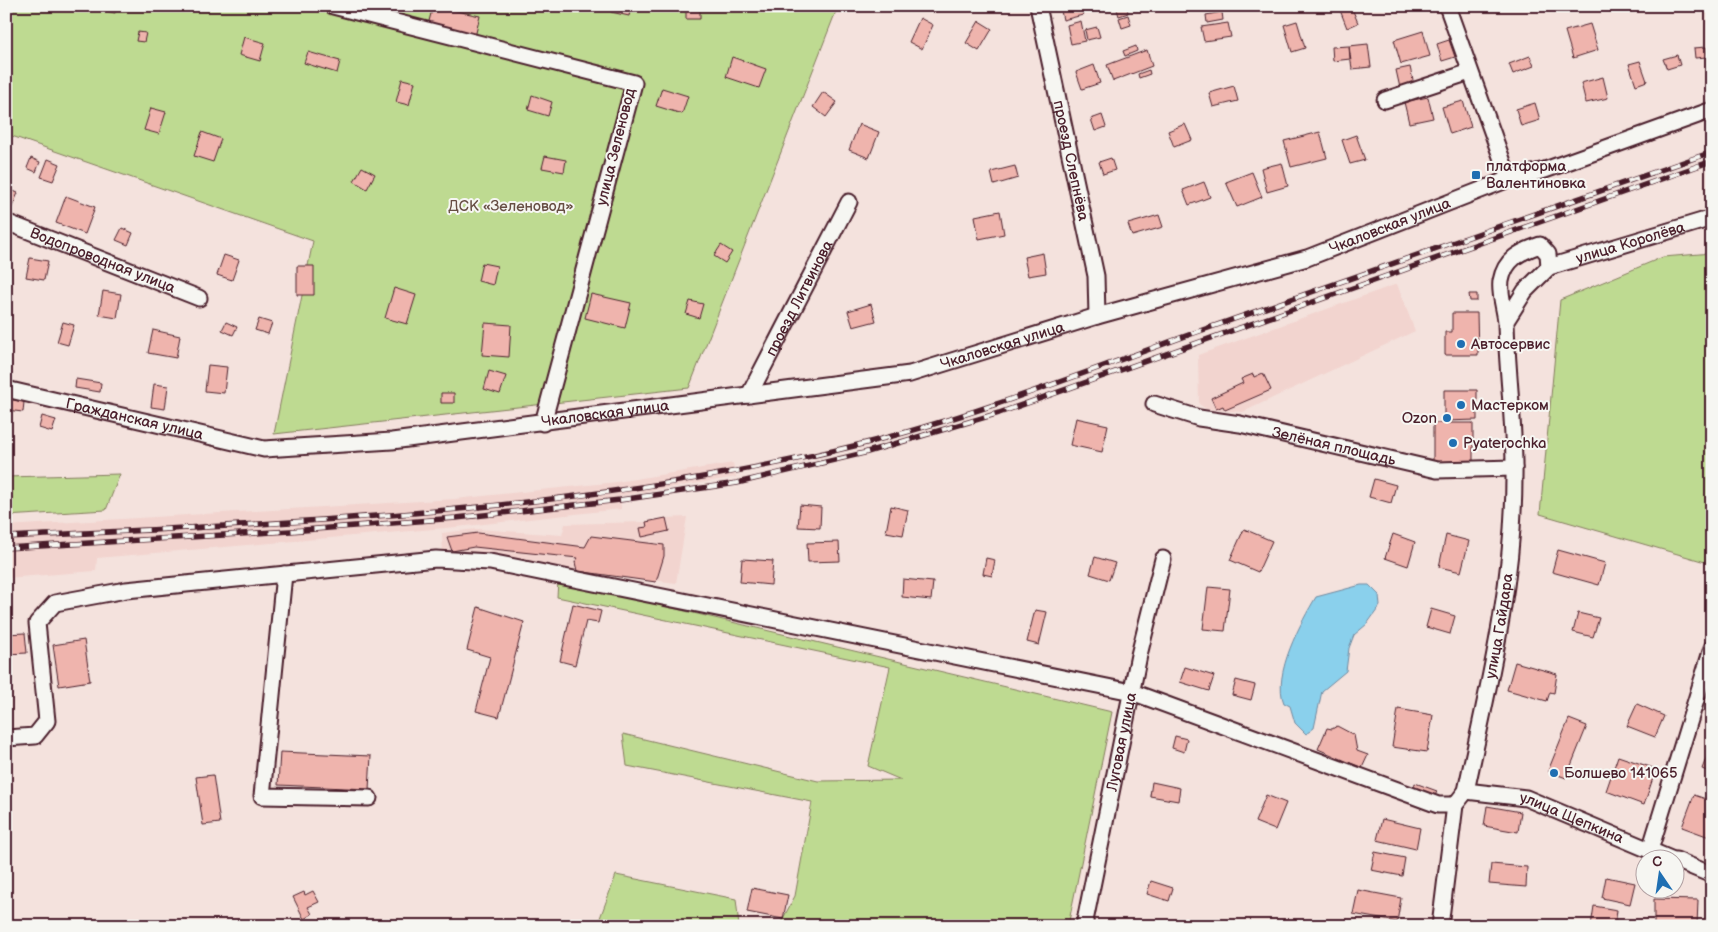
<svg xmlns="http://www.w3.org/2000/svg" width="1718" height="932" font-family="'Balsamiq Sans',sans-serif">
<rect width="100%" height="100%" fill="#f4e2dd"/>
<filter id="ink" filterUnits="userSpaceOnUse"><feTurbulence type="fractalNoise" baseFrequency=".02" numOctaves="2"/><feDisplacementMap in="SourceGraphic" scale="10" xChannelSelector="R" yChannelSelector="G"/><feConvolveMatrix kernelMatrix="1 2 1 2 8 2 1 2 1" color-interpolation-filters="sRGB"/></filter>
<g filter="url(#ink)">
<path fill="#f2d4cf" d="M1397,284L1415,331L1243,412L1206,409L1199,404L1198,355Z
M733,463L736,477L620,496L621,509L457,527L97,558L96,571L6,578V526L455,499L617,482Z
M687,517L676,583L577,571L488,556L443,558L442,533L477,529L562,535L565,524L646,522L666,518Z"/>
<path fill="#beda91" stroke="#847c5e" d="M6,6H838L689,388L274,434L313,241L6,134Z
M1712,253V564L1540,514L1560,300L1663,257Z
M120,474L106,510L6,516V477Z
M558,581L1112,712L1068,926H779L795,896L812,802L627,766L623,734L818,781L901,780L868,766L890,667L557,597Z
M616,875L736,899L739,926H597Z"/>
<path fill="#8ad0ec" stroke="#70899f" d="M1361,585H1369L1379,595L1380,606L1367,624L1354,635L1349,648L1346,671L1322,691L1314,728L1306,734L1295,723L1290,706L1284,703C1272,675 1301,622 1316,597Z"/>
<path fill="#efb4ad" stroke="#4a1f2b" d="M97,6H117L115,13L97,9Z
M433,6L480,16L475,37L428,25Z
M612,6H631L629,16L611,12Z
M686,6H700V19H686Z
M1060,6H1081L1083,15L1063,20Z
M1116,6H1127L1128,13L1119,16Z
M1351,6L1358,23L1347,28L1340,10Z
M1222,12L1223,20L1207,23L1206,15Z
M1128,15L1131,25L1122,28L1119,18Z
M920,18L933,25L922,49L909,42Z
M979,21L992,29L979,51L966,43Z
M1081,21L1085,41L1071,44L1067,25Z
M1297,21L1305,48L1292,52L1284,25Z
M1228,23L1231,37L1204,41L1201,27Z
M1590,24L1598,50L1573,58L1565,31Z
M1097,27L1100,37L1087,40L1085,30Z
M1423,31L1430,56L1401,64L1394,40Z
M138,32L146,33L144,42L136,41Z
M244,37L265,43L260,61L239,55Z
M1449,40L1455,57L1442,61L1437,44Z
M1368,44L1371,67L1352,69L1349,46Z
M1136,46L1137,51L1125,56L1123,51Z
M1349,46L1350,59L1333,61L1332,47Z
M1706,47L1707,57L1695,58L1694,48Z
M1147,50L1152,66L1113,81L1107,65Z
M308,52L340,61L337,73L304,63Z
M1677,55L1680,65L1667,69L1663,59Z
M1530,56L1534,66L1513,74L1509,64Z
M732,57L766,69L759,88L726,77Z
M1640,61L1647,81L1636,85L1629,64Z
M1094,65L1100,83L1082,89L1076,72Z
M1410,67L1414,85L1400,88L1396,70Z
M1149,70L1150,74L1139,78L1138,74Z
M1603,77L1608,98L1586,103L1581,83Z
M402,79L415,82L409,105L396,102Z
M1234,86L1238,101L1213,107L1209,93Z
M662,88L688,96L682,114L656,106Z
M823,92L837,102L826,117L813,107Z
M532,95L552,102L548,116L528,110Z
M1428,97L1433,118L1409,123L1404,102Z
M1463,101L1471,127L1450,134L1442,107Z
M1535,103L1540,120L1521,126L1516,109Z
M151,108L166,112L159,134L144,130Z
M1102,115L1106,127L1095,131L1091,119Z
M859,124L879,132L869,158L849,150Z
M1185,124L1192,140L1174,147L1168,131Z
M202,132L221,139L213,162L194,156Z
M1320,132L1327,158L1291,167L1284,141Z
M1356,135L1365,160L1350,164L1342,140Z
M545,156L566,160L564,172L542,168Z
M31,158L40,162L36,172L27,168Z
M1111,158L1115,170L1103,174L1099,162Z
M48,159L60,164L53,181L41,177Z
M1282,163L1288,186L1267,192L1261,168Z
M1015,166L1018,178L994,185L991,172Z
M362,167L375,174L367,189L354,181Z
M1252,172L1262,197L1237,207L1226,182Z
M1204,182L1210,197L1189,205L1183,190Z
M6,188L18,193L9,214L6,212Z
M66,196L95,207L85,234L56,223Z
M1000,211L1004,234L979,239L975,216Z
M1159,215L1163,227L1132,236L1128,224Z
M122,228L133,233L128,245L116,240Z
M721,245L732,252L725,263L714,256Z
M1043,253L1046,273L1028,276L1024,257Z
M224,255L239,260L232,280L217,275Z
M30,258L48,261L44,280L26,277Z
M482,263L497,266L493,285L478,281Z
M297,266H314V295H297Z
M394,288L416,295L407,324L385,318Z
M103,291L121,294L117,318L99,315Z
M591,294L631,303L625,328L585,318Z
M1469,294H1477V301H1470Z
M690,301L703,304L699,318L686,314Z
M871,304L876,321L853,327L848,311Z
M1452,313H1477L1478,355H1445V332H1452Z
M259,319L272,323L268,334L255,330Z
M63,322L74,325L68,345L57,342Z
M226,322L237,327L233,335L222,330Z
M485,323L511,325L509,357L482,355Z
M153,330L180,336L176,358L148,353Z
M208,365L227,367L224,393L205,391Z
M489,371L506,376L500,394L484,389Z
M1263,373L1271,390L1225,410L1223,406L1216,409L1211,398L1243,383L1241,379L1253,374L1254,377Z
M76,379L101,383L100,392L75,388Z
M154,384L168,386L165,409L151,407Z
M1444,390H1477V420L1444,421Z
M441,393H454V403H441Z
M8,399L24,402L23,412L6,410Z
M42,416L56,420L52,432L39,428Z
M1076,418L1108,425L1102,452L1070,445Z
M1433,423H1473V463H1433Z
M1374,479L1396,485L1391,503L1369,497Z
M800,505L821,507L820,528L798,527Z
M891,506L908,510L903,535L886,532Z
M666,518L669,531L642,537L640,528L647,527L646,522Z
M1244,529L1272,541L1258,572L1230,560Z
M478,533L585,547L591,536L664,545V556L656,582L577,571L575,562L578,558L474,547L452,551L447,537Z
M1393,534L1415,542L1408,566L1385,558Z
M1446,535L1469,541L1461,572L1439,567Z
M839,542L840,561L808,562L807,543Z
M1558,550L1605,563L1599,585L1552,572Z
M1095,557L1115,563L1109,580L1090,574Z
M986,558L995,560L992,576L983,574Z
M742,559L773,561L771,585L740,582Z
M903,579L933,582L931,600L902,597Z
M1208,587L1230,589L1225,631L1203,629Z
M6,595L8,596L10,616H6Z
M573,604L601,611L598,623L586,621L575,665L560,661Z
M478,607L524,622L499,717L476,711L490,657L467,650Z
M1431,609L1455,616L1450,634L1426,627Z
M1035,610L1047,612L1039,645L1027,642Z
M1578,613L1599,618L1593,637L1573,632Z
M25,633L27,653L6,654V634Z
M84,640L90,681L59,686L53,645Z
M1515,662L1557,674L1554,693L1550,692L1547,701L1507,690Z
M1185,667L1214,676L1209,691L1180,682Z
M1236,680L1255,685L1251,700L1232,695Z
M1637,704L1664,716L1655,737L1627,726Z
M1398,709L1433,715L1427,752L1392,747Z
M1569,719L1587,726L1566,778L1548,771Z
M1337,726L1354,735L1357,751L1368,755L1362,768L1318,749L1327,728L1332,729Z
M1175,736L1187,739L1184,752L1172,748Z
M1712,743V773L1702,769Z
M280,752L371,756L369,789L278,785Z
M1618,756L1656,769L1644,805L1606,791Z
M213,775L220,823L203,825L196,777Z
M1152,782L1180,788L1178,801L1150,796Z
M1415,783L1437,791L1434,799L1412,792Z
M1266,795L1286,803L1275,830L1255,822Z
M1694,795L1712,801V838L1682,827Z
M1487,806L1521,812L1518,832L1484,826Z
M1382,819L1420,828L1416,849L1377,840Z
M1375,852L1405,858L1402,876L1371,870Z
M1491,864L1527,867L1526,887L1489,884Z
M1606,877L1635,883L1630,904L1602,898Z
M1151,881L1173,888L1169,901L1147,894Z
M752,888L788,895L783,919L747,912Z
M1358,890L1401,898L1397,922L1353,914Z
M313,891L319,902L308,907L312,914L304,919L293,897L304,892L305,895Z
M1654,899L1698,900L1697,926H1654Z
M1594,906L1617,910L1615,926H1591Z"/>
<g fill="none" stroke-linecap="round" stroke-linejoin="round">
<defs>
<g id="minor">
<path d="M333,6L634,83L543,423"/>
<path id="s1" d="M1038,6L1096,276L1097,316"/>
<path d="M1447,6L1509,179"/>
<path d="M1385,100L1470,72"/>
<path id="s2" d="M6,222L199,298"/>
<path id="s3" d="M1549,267L1712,218"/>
<path id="s4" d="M6,389L264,449L392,441L910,374L1097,316L1307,258L1509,179L1545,170L1712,110"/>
<path id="s5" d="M749,395L849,202"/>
<path id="s6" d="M1154,404L1199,418L1240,424L1437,470L1514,468"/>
<path d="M284,574L262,796L369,798"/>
<path d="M6,738L35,736L47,721L37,623L55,603L126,590L436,559L490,562L1132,692L1438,805H1455"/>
<path id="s7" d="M1466,791L1526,798L1673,860"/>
<path d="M1650,850L1712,648"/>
<path d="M1676,860L1712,875"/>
<path id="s8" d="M1084,926L1139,655L1163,559"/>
<path id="s9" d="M1440,926L1455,805L1466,791C1488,688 1514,584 1514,477C1515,426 1507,374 1506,322C1505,309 1499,294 1501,281C1505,259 1520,252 1540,245L1548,254L1549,267L1525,291L1506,321"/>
</g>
</defs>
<use href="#minor" stroke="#4a1f2b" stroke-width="19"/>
<use href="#minor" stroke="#f6f6f2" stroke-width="15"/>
<defs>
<path id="rail" d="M6,537C291,523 580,513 858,445C972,417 1083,373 1194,333C1367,273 1539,212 1712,152
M6,548L291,531L456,518L620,500L737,483L864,453L999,413L1712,161"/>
</defs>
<use href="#rail" stroke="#4a1f2b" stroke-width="5.5"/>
<use href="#rail" stroke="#f6f6f2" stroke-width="4" stroke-dasharray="11" stroke-linecap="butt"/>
</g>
</g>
<g fill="#1f6fb2" stroke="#f6f6f2" stroke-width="2">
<rect x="1471" y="170" width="10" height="10" rx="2.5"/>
<circle cx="1461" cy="344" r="5"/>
<circle cx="1461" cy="405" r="5"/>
<circle cx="1447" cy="418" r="5"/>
<circle cx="1453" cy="443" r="5"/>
<circle cx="1554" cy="773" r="5"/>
</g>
<g text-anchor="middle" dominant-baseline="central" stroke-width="4" stroke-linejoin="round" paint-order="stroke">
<g font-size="15" fill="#4a1f2b" stroke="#f6f6f2">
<text transform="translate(616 147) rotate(-76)">улица Зеленовод</text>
<text stroke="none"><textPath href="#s1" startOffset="158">проезд Слепнёва</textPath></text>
<text stroke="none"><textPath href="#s4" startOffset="1418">Чкаловская улица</textPath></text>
<text stroke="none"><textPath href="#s3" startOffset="85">улица Королёва</textPath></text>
<text stroke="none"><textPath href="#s2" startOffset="104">Водопроводная улица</textPath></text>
<text stroke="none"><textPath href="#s5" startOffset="109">проезд Литвинова</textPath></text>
<text stroke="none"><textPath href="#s4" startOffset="1012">Чкаловская улица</textPath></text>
<text stroke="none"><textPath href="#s4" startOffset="608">Чкаловская улица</textPath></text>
<text stroke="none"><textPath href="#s4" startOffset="132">Гражданская улица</textPath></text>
<text stroke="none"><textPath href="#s6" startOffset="185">Зелёная площадь</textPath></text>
<text stroke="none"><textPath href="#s9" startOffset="308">улица Гайдара</textPath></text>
<text stroke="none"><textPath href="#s8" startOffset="188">Луговая улица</textPath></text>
<text stroke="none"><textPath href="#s7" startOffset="110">улица Щепкина</textPath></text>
</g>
<g font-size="15" fill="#4a1f2b" stroke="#f6f6f2" text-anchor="start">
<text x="1486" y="166">платформа<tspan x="1486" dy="17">Валентиновка</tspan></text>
<text x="1471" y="344">Автосервис</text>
<text x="1471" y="405">Мастерком</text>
<text x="1437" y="418" text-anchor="end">Ozon</text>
<text x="1463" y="443">Pyaterochka</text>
<text x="1564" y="773">Болшево 141065</text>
</g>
<g font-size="15" fill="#674e44" stroke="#f6f6f2">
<text x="511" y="206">ДСК «Зеленовод»</text>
</g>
</g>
<rect width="1718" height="932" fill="none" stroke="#f6f6f2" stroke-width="25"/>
<rect x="12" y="12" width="1693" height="907" fill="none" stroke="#4a1f2b" stroke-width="2" filter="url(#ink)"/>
<g transform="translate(1660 874) rotate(347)"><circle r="24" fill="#f6f6f2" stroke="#b1a0a2"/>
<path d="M0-4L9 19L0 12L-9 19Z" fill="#1f6fb2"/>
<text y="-8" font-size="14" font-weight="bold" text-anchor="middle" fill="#4a1f2b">С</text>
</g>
</svg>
